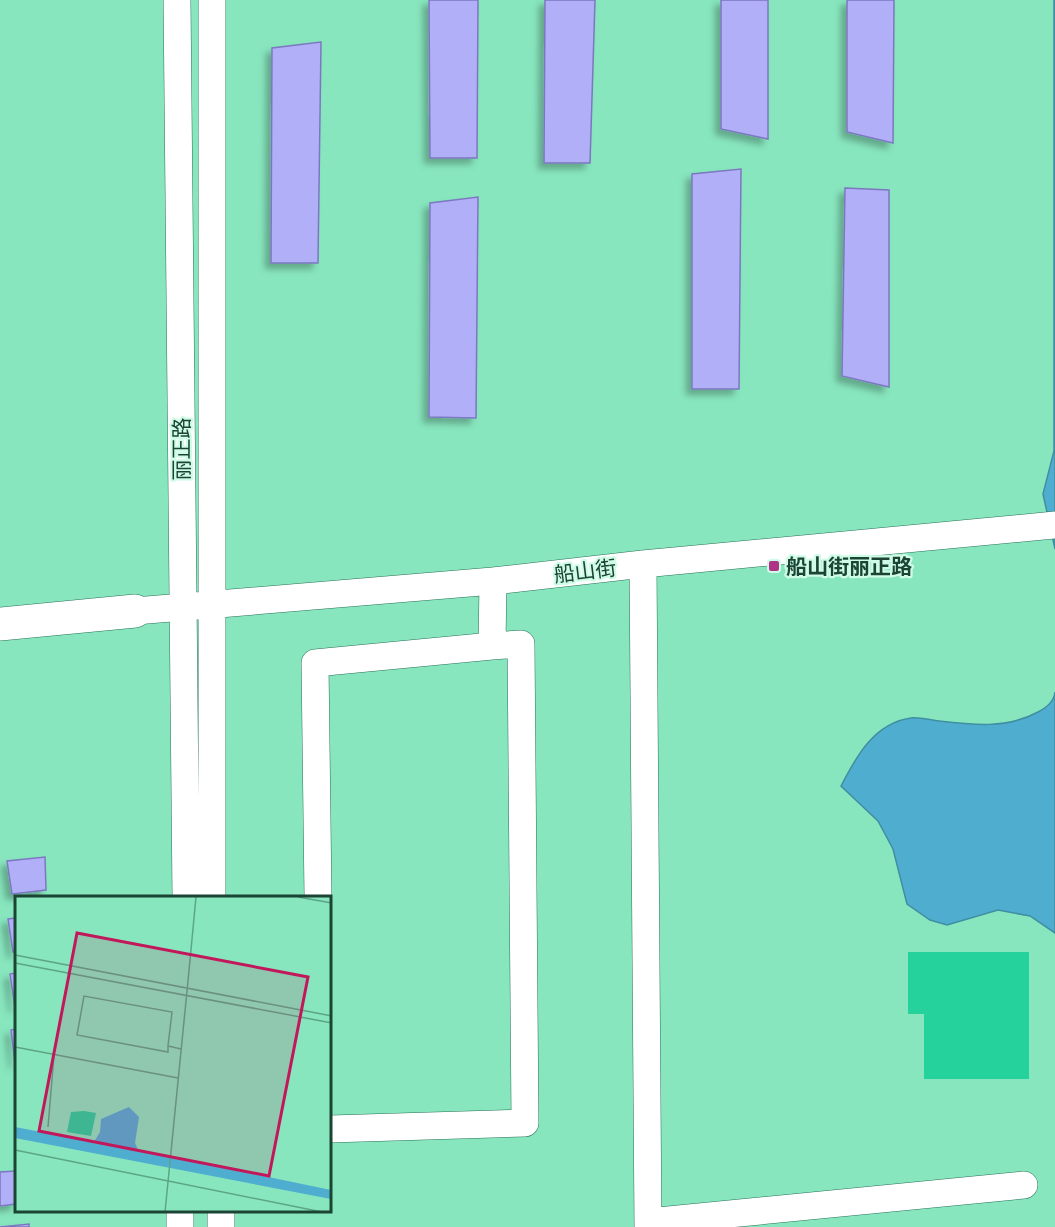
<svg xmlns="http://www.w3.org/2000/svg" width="1055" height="1227" font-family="Montserrat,'Noto Sans SC',sans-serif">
<defs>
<filter id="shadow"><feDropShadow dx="-5.5" dy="5.5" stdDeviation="3" flood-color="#0004"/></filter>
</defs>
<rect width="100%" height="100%" fill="#87e6be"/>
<path fill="#26d29b" d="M908,952H1029V1079H924V1014H908Z"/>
<path fill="#4faed0" stroke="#408ea1" stroke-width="1.5" d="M1054,0H1055V549L1043,494L1054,451Z
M1055,692V933L1030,916L998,910L947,925L930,920L907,904L893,849L878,821L841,786C856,757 874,723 911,718C919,717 930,720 939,721C973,725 1007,729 1038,712C1046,708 1054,701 1055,692Z"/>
<path fill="#b1aff7" stroke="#7c78c0" stroke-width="1.5" filter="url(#shadow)" d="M429,0H478L477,158H430Z
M545,0H595L590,163H544Z
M721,0H768V139L721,129Z
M847,0H894L893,143L847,132Z
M321,42L318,263H271L272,48Z
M741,169L739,389H692V174Z
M845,188L889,190V387L842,376Z
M478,197L476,418L429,417L430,203Z
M45,857L46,890L12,894L7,861Z
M16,918V952H13L8,919Z
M16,973V1007H15L10,974Z
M16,1029V1063H15L11,1030Z
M16,1171V1204L0,1206V1172Z
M29,1224V1227H0Z"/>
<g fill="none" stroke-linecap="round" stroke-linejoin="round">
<defs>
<path id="minor" d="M177,0L186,897
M212,0V897
M643,564L648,1227
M135,611L493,581L643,564L1055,525
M318,897L315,663L492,646
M330,1129L525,1123L521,644L492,646L493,581
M648,1222L1024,1185
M180,1227V1210
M221,1227V1210"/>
<path id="major" d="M0,624L135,611"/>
</defs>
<use href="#minor" stroke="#277256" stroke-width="28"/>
<use href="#major" stroke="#277256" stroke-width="34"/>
<use href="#minor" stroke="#fff" stroke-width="27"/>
<use href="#major" stroke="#fff" stroke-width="33"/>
</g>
<rect fill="#b03485" stroke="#cffce7" stroke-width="2" x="768" y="560" width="12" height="12" rx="3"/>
<g text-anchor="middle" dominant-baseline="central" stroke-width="4.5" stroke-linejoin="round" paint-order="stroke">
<g font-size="21" fill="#1c4434" stroke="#cffce7">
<text transform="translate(181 449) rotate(-90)">丽正路</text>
<text transform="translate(585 571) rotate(-7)">船山街</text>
</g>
<g font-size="21" font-weight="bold" fill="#1c4434" stroke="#cffce7" text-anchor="start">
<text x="786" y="566">船山街丽正路</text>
</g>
</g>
<g transform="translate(15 896)">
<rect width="316" height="316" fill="#87e6be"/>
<path d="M69,215L81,217L76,240L52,236L56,216Z" fill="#26d29b"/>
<path d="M114,211L124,221L120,247L123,254L316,294V303L0,242V231L79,246L85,236L86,223Z" fill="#4faed0"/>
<path fill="none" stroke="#5ca587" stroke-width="1.5" d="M283,1L317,7M0,59L317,120M0,67L317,127M173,85L181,1M153,150L157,116L69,100L62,139L153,156V150L166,153M0,151L163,182M33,231L39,159M0,254L307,316M150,316L173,85"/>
<path fill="#c2185b" fill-opacity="0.15" stroke="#c2185b" stroke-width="3" d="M62,37L293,81L254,280L24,235Z"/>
<rect width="316" height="316" fill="none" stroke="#1c4434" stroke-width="3"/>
</g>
</svg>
